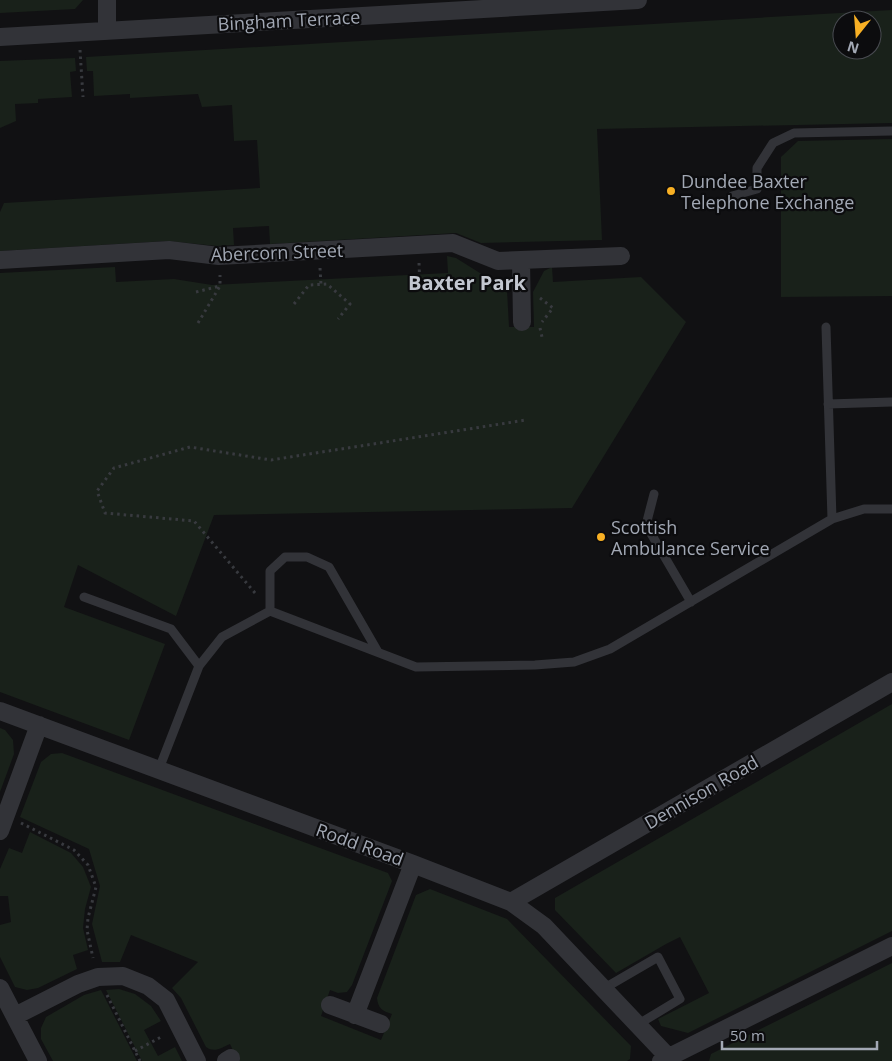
<svg xmlns="http://www.w3.org/2000/svg" width="892" height="1061" font-family="'Open Sans',sans-serif">
<rect width="100%" height="100%" fill="#111113"/>
<path fill="#19211a" fill-rule="evenodd" d="M0,0H83L75,9L0,13Z
M892,10V123L597,129L602,240L481,243L456,233L270,244L269,226L233,228L234,245L217,246L168,241L0,251V212L4,203L260,188L257,140L234,141L232,105L202,107L198,94L130,98V94L94,96L93,71H87L86,57ZM842,20H872V50H842Z
M75,58L76,71L70,72L72,97L38,99V103L15,104L16,121L0,128V61Z
M892,139V296L781,297V157L798,141Z
M447,256L456,258L507,290L509,327H534L533,292L544,271L552,267L553,282L641,277L686,322L572,508L214,515L176,616L78,565L64,607L165,644L129,740L0,692V273L115,267L116,282L174,279L212,285L448,273Z
M892,704V931L688,1033L661,1026L658,1019L709,993L680,937L666,944L616,973L555,910V898Z
M0,728L5,730L13,740L14,754L0,792Z
M62,753L388,873L392,881L352,985L347,992L338,993L330,990L321,1016L381,1040L392,1014C382,1011 378,1008 377,998L416,895L430,889L507,919L631,1046L630,1059L627,1061H238L230,1044C221,1048 214,1053 206,1047L181,998L172,988L198,962L131,935L120,962H102L92,924L100,886L89,849L20,817L41,762L51,754Z
M30,832L71,853L83,867L91,887L85,909L83,928L88,950L73,955L77,969L38,988L27,990L15,987L0,957V925L11,922L8,896H0V869L9,848L22,853Z
M892,963V1061H709L711,1054Z
M119,989L135,994L151,1006L161,1021L144,1030L158,1056L175,1047L182,1061H142L106,990Z
M101,990L137,1061H53L41,1039V1028L46,1017L84,995Z"/>
<g fill="none" stroke-linecap="round" stroke-linejoin="round">
<path stroke="#383a3f" stroke-width="3" stroke-dasharray="2.5 4" stroke-linecap="butt" d="M80,50L83,97
M419,263L420,290
M320,268L321,285
M196,292L220,286
M540,298L553,308L542,322
M294,304L309,285L327,284L350,304L338,319
M198,323L220,286V275
M540,328L542,337
M255,593L194,521L105,513L97,491L114,468L190,447L271,460L526,420
M21,823L74,850L88,865L96,887L88,918L87,930L93,958
M107,995L140,1061
M135,1051L163,1036"/>
<path stroke="#323338" stroke-width="9" d="M732,196L757,189V168L773,143L794,133L892,131
M826,327L832,519
M828,404L892,402
M654,494L646,525L691,602
M84,597L171,629L199,666
M270,611V571L285,557H307L329,567L378,652
M159,769L199,666L222,637L270,611L416,667L535,665L574,662L610,649L832,519L864,509H892
M603,989L658,957L680,999L637,1025"/>
<path stroke="#323338" stroke-width="18" d="M107,0V30
M0,37L638,0
M0,260L169,250L219,256L453,243L498,261L621,256
M521,260L522,322
M0,711L413,864L511,902L544,926L672,1061
M0,831L39,725
M511,902L892,682
M0,988L38,1061
M330,1005L381,1024
M355,1015L413,864
M15,1016L78,984L98,977L123,976L148,986L166,1000L197,1061
M226,1061L231,1058
M661,1061L892,946"/>
</g>
<g fill="#f8b024" stroke="#0c0c0e" stroke-width="2">
<circle cx="671" cy="191" r="5"/>
<circle cx="601" cy="537" r="5"/>
</g>
<g text-anchor="middle" dominant-baseline="central" stroke-width="4.5" stroke-linejoin="round" paint-order="stroke">
<g font-size="18" fill="#a2a8b4" stroke="#0c0c0e">
<text transform="translate(289 20) rotate(-3)">Bingham Terrace</text>
<text transform="translate(277 252) rotate(-2)">Abercorn Street</text>
<text transform="translate(701 792) rotate(-30)">Dennison Road</text>
<text transform="translate(360 844) rotate(20)">Rodd Road</text>
</g>
<g font-size="18" fill="#a2a8b4" stroke="#0c0c0e" text-anchor="start">
<text x="681" y="181">Dundee Baxter<tspan x="681" dy="21">Telephone Exchange</tspan></text>
<text x="611" y="527">Scottish<tspan x="611" dy="21">Ambulance Service</tspan></text>
</g>
<g font-size="20" font-weight="bold" fill="#c3c7d0" stroke="#0c0c0e">
<text x="467" y="282">Baxter Park</text>
</g>
</g>
<g transform="translate(857 35) rotate(197)"><circle r="24" fill="#0c0c0e" stroke="#484a50"/>
<path d="M0-4L9 19L0 12L-9 19Z" fill="#f8b024"/>
<text y="-8" font-size="14" font-weight="bold" text-anchor="middle" fill="#a2a8b4">N</text>
</g>
<path d="M722 1041v8h155v-8" fill="none" stroke="#a2a8b4" stroke-width="2.5"/>
<text x="730" y="1041" font-size="15" fill="#a2a8b4" stroke="#0c0c0e" stroke-width="4" paint-order="stroke">50 m</text>
</svg>
